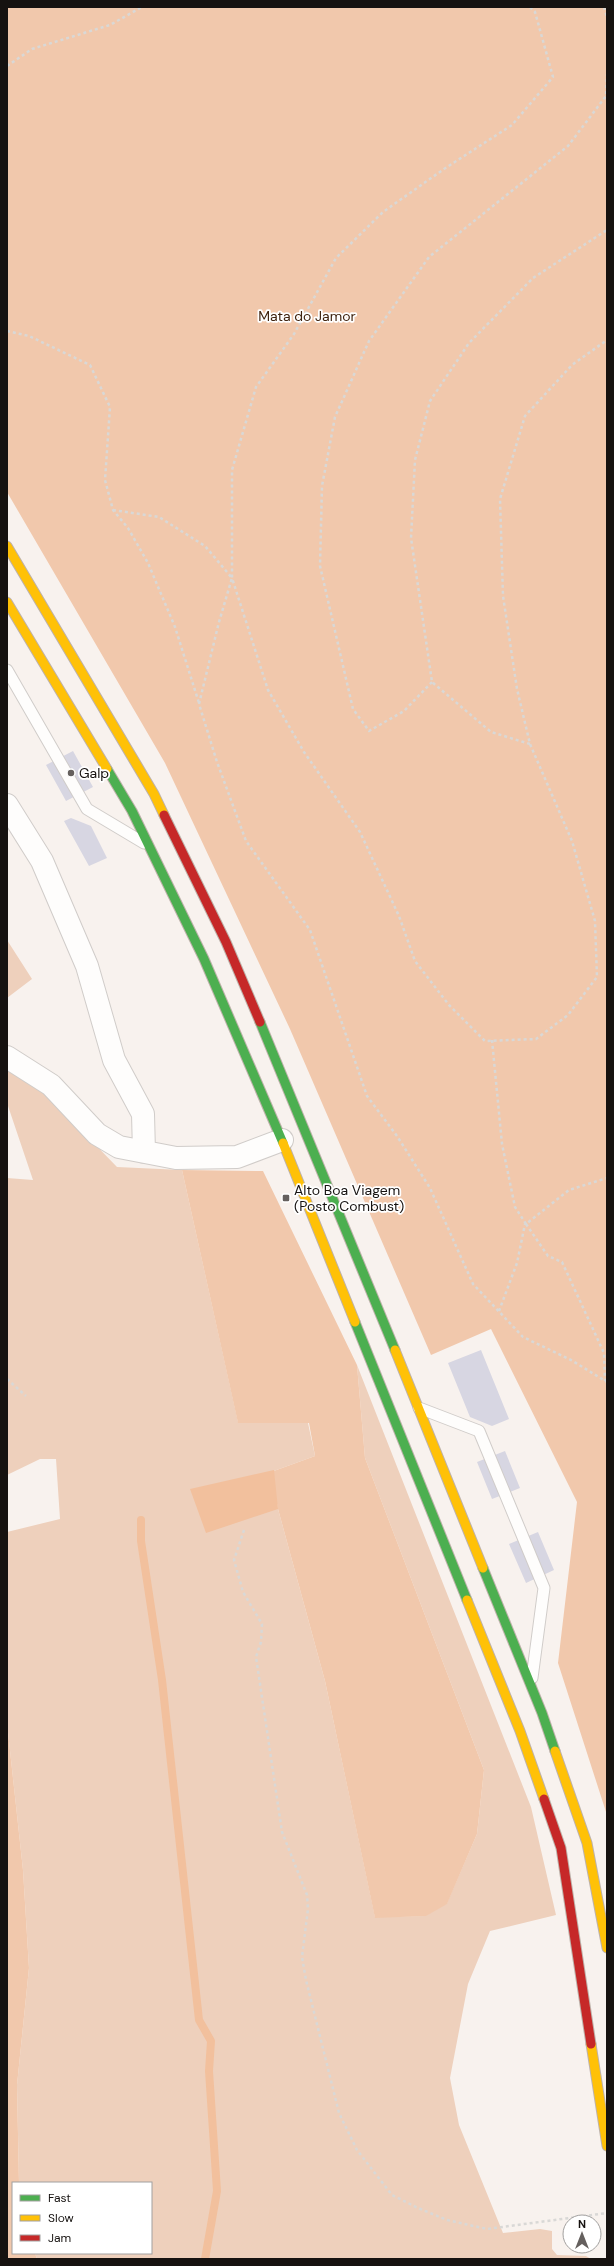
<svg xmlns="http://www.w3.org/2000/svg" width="614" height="2266" font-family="'DM Sans',sans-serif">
<rect width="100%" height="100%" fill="#f8f2ee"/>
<path fill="#eed0bc" d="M7,940L32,979L7,998Z
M7,1071H20L48,1096L117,1167L182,1170L238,1422L308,1423L315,1456L271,1472L278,1509L325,1681L375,1917L425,1916L447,1903L477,1834L484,1770L365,1458L357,1365L531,1807L556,1915L490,1931L468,1984L450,2078L459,2125L503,2233L540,2229L552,2231V2249L557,2255L586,2256L591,2259H37L35,2253H151V2183H19L17,2085L29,1968L23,1870L7,1723V1532L60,1519L56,1459H40L7,1475V1178L33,1180L7,1103Z"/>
<path fill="#f1c8ac" d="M7,7H607V1815L558,1663L577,1502L491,1329L431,1355L290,1029L165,763L7,492Z
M182,1170L263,1171L357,1365L365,1458L484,1770L477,1834L447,1904L426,1916L375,1918L325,1681L278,1509L271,1472L315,1456L309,1423H238Z
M7,1723L23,1870L29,1968L17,2085L19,2183H13V2253H35L37,2259H7Z"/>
<path fill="#f2c09d" d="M274,1470L278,1509L206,1533L190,1489Z"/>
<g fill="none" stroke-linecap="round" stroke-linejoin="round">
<path stroke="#f2c09d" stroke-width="8" d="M141,1520V1541L162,1680L199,2020L211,2041L209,2071L217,2191L205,2259"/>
</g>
<path fill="#d7d6e2" d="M73,751L93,787L66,801L46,765Z
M71,818L91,826L107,858L89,866L64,821Z
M481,1350L509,1419L492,1426L470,1417L448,1363Z
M505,1451L520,1488L492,1499L477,1462Z
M538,1532L554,1570L526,1583L509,1544Z"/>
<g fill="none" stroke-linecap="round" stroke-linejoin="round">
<defs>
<path id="lane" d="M7,670L87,809L144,843
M419,1408L479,1431L544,1588L532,1678"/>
<path id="street" d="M7,805L42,861L87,966L114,1060L143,1114L144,1152
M7,1057L51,1085L97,1134L119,1147L176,1158L237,1157L282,1140"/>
<path id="fast" d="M107,769L132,811L204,959L283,1143
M260,1022L395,1350
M355,1322L467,1600
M483,1568L542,1713L555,1751"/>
<path id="slow" d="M7,546L154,794L164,815
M7,602L107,769
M283,1143L355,1322
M395,1350L483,1568
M467,1600L520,1731L544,1799
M555,1751L587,1843L607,1948
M591,2044L607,2146"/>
<path id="jam" d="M164,815L226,942L260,1022
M544,1799L561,1848L591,2044"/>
</defs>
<use href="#lane" stroke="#d0ccc9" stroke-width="13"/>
<use href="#street" stroke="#d0ccc9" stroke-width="24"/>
<use href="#fast" stroke="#beb2aa" stroke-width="11"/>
<use href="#slow" stroke="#beb2aa" stroke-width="11"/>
<use href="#jam" stroke="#beb2aa" stroke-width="11"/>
<path stroke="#d9d8d6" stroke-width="2.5" stroke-dasharray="3 3" stroke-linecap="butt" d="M530,7L535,12L553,77L512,125L444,169L383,212L336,258L294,334L256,387L232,470V578L268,690L304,752L360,832L399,916L415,961L449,1005L485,1041L536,1039L568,1015L597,977L595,921L572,841L530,744L517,689L503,596L500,499L525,416L572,365L607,340
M604,7L607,17
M7,66L32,49L110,25L142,7
M7,331L29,336L90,365L110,407L105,480L113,510L128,528L148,563L175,627L199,703
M113,510L159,517L205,546L232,578L219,622L199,704L217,762L246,841L310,930L367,1096L397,1136L430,1188L473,1284L523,1337L571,1360L607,1382
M432,682L404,711L369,731L353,709L320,566L322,486L335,417L369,341L429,257L568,146L606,96L607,74
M530,744L491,732L432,682L411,538L415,460L430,401L469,343L533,278L607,230
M492,1040L502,1144L515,1207L526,1224L569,1190L607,1178
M526,1224L548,1256L562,1262L604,1353L605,1381
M499,1311L517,1263L525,1224
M7,1379L26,1396
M244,1530L234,1560L243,1592L262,1624L261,1642L256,1657L282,1832L307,1895L308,1909L302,1957L306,1980L339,2113L357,2150L392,2195L418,2208L447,2220L487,2229L607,2213"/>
<use href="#lane" stroke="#fefdfc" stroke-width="11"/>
<use href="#street" stroke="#fefdfc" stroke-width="22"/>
<use href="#fast" stroke="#4caf50" stroke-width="9"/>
<use href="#slow" stroke="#ffc107" stroke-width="9"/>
<use href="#jam" stroke="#c62828" stroke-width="9"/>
</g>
<g fill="#65605e" stroke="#fff" stroke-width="1.5">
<circle cx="71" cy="773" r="4"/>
<rect x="282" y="1194" width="8" height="8" rx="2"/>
</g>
<g text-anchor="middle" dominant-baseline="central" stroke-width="3.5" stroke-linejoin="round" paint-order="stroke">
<g font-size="14" fill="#3f230f" stroke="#fff">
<text x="307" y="316">Mata do Jamor</text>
</g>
<g font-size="14" fill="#161210" stroke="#fff" text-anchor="start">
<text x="79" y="773">Galp</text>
<text x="294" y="1190">Alto Boa Viagem<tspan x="294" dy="16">(Posto Combust)</tspan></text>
</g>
</g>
<rect width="614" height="2266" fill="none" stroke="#161210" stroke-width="16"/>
<rect x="12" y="2182" width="140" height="72" fill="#ffffff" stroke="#a2a09f"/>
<rect x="20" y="2195" width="20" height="6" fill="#4caf50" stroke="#a2a09f"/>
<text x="48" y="2202" font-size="12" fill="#161210">Fast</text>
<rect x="20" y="2215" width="20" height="6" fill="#ffc107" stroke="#a2a09f"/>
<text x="48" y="2222" font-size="12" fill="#161210">Slow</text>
<rect x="20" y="2235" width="20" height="6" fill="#c62828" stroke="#a2a09f"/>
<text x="48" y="2242" font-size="12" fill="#161210">Jam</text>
<g transform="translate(582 2234)"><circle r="19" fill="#ffffff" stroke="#a2a09f"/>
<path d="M0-3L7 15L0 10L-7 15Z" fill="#65605e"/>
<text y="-6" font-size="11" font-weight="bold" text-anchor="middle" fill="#161210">N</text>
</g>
</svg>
